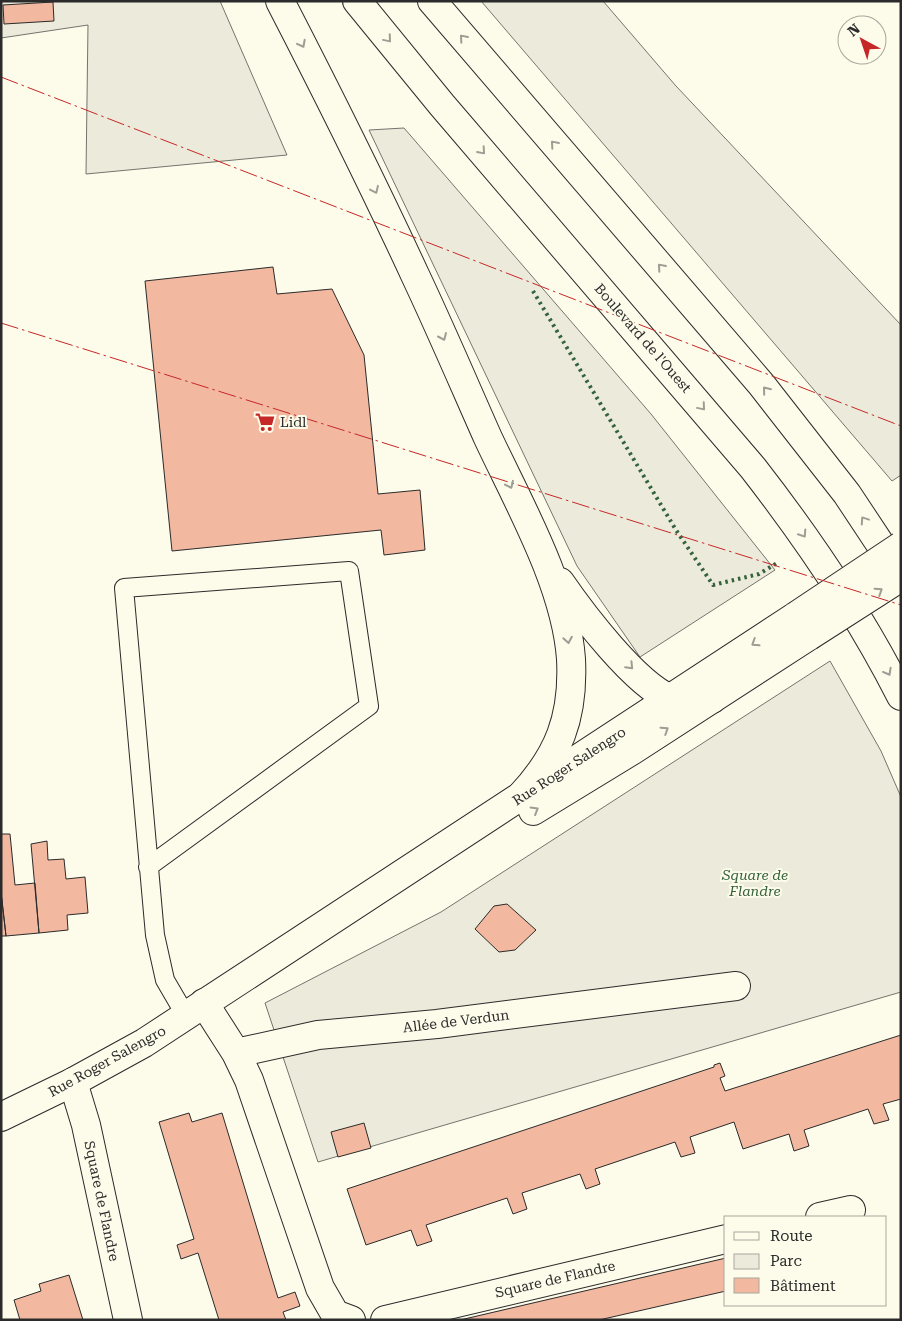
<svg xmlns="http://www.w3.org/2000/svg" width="902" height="1321" font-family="'Roboto Serif',serif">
<rect width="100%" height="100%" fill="#fdfbea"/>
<path fill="#ecebdb" stroke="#74746e" d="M1,1H220L287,155L86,174L88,25L1,38Z
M481,1H603L676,86L901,325V475L892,481Z
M404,128L651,414L775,570L640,657L577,566L369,130Z
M830,661L881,751L901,797V992L318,1162L265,1003L441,912Z"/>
<path fill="#f2b8a0" stroke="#2b2b2b" d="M53,2L54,21L4,24L3,5Z
M273,267L277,294L332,289L364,355L378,494L420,490L425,550L384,555L381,530L172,551L145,281Z
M1,834H10L15,885L35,883L39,933L6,936L1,892Z
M47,841L48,860L64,859L66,879L85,877L88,913L67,915L68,930L39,933L31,844Z
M1,892L6,936H1Z
M507,904L536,930L515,950L499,952L475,929L494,906Z
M901,1035V1099L883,1104L889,1120L874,1124L868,1109L804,1130L809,1146L794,1151L789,1134L743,1149L734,1122L690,1137L695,1153L681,1157L675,1142L595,1169L600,1184L586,1189L580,1174L522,1193L527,1209L513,1214L507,1198L426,1225L432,1241L417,1246L411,1230L366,1245L347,1189L714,1067V1065L720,1063L725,1076L720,1078L725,1091Z
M189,1113L192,1122L222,1113L278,1298L295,1292L300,1306L283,1312L286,1320H219L198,1253L181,1259L177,1245L194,1239L159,1122Z
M364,1123L371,1148L338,1157L331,1132Z
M726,1258V1291L599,1320H460Z
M69,1275L83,1320H20L14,1300L41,1291L39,1284Z"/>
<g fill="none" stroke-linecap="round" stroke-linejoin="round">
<defs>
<path id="lane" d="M148,867L369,706L349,571L124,588L155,935L165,980L186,1016"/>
<path id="street" d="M204,1003L236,1053L249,1080L320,1288L335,1314L351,1320
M236,1053L318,1035L437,1024L736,986
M73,1082L86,1125L128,1320
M820,1217L851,1210
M385,1320L726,1239"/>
<path id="secondary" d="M533,811L633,750L809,636
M1,1117L73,1082L144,1043L796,616"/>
<path id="primary" d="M280,1C327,92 373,184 416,277C441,330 464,384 488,438C519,504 566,586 571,659C574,717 559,756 519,798
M357,1L442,105L753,468C809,540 860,615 901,696
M432,1L761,384L847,494L900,574
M560,582C582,614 635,684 671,699C685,704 698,702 712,699"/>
</defs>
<use href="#lane" stroke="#2b2b2b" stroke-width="20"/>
<use href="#street" stroke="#2b2b2b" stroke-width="30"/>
<use href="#secondary" stroke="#2b2b2b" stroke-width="30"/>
<use href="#primary" stroke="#2b2b2b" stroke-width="30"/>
<use href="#lane" stroke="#fdfbea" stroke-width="18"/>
<use href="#street" stroke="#fdfbea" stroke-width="28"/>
<use href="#secondary" stroke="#fdfbea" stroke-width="28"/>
<use href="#primary" stroke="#fdfbea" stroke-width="28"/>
<defs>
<path id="secondary-bridge" d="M796,616L901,546
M809,636L901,577"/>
</defs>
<use href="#secondary-bridge" stroke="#2b2b2b" stroke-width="30" stroke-linecap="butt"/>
<use href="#secondary-bridge" stroke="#fdfbea" stroke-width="28"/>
<path stroke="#34623c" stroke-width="4" stroke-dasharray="2.5 4" stroke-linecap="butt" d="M533,291L676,530L713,585L759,574L777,563"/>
<path stroke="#c62828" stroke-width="1" stroke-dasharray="18 4 2.5 4" stroke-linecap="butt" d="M1,77L901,426
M1,323L901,605"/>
</g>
<defs><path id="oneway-chevron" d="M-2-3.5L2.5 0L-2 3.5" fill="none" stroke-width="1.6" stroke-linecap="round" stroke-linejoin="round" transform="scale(1.25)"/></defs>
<g stroke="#9e9d94">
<use href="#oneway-chevron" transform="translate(463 38) rotate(-131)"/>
<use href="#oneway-chevron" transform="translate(388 39) rotate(50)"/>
<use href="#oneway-chevron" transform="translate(302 44) rotate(62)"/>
<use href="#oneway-chevron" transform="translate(554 144) rotate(-131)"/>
<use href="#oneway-chevron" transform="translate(482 151) rotate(49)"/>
<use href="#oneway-chevron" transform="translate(375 190) rotate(65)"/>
<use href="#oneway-chevron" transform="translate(661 267) rotate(-131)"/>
<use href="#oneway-chevron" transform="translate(443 337) rotate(66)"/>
<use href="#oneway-chevron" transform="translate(766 390) rotate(-129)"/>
<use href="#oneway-chevron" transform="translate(702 407) rotate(50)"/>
<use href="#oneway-chevron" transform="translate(510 485) rotate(65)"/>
<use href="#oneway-chevron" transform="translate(864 520) rotate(-124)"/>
<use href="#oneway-chevron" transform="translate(803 534) rotate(57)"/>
<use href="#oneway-chevron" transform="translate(879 591) rotate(-33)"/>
<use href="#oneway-chevron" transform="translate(568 640) rotate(80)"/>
<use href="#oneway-chevron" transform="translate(755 643) rotate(147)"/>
<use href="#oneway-chevron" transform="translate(630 666) rotate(46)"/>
<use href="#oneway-chevron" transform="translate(888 672) rotate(61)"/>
<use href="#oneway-chevron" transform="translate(665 730) rotate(-33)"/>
<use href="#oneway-chevron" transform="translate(535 810) rotate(-31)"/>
</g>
<defs>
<symbol id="supermarket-bare" viewBox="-9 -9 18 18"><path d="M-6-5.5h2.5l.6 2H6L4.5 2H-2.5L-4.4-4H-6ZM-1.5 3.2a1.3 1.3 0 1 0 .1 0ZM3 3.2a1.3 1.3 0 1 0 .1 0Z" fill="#c62828" stroke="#fdfbea" stroke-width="2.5" paint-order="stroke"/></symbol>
</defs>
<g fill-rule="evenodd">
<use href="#supermarket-bare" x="251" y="408" width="28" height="28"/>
</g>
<g text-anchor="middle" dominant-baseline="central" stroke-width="4" stroke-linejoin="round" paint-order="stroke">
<g font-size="14" fill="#2b2b2b" stroke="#fdfbea">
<text transform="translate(643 338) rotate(49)">Boulevard de l'Ouest</text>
<text transform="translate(569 766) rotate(-33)">Rue Roger Salengro</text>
<text transform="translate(456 1021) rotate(-7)">Allée de Verdun</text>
<text transform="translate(107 1061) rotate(-29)">Rue Roger Salengro</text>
<text transform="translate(102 1201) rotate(78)">Square de Flandre</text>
<text transform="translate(555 1279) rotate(-13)">Square de Flandre</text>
</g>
<g font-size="14" fill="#2b2b2b" stroke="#fdfbea" text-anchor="start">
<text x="280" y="422">Lidl</text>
</g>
<g font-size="14" font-style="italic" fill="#34623c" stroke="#fdfbea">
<text x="755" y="875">Square de<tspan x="755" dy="16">Flandre</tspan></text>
</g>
</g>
<rect width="902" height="1321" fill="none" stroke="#2b2b2b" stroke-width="5"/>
<rect x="724" y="1216" width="162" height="90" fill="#fdfbea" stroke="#a9a89e"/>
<rect x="734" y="1232" width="25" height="8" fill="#fdfbea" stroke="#a9a89e"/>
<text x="770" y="1241" font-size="15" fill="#2b2b2b">Route</text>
<rect x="734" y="1254" width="25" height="15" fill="#ecebdb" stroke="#a9a89e"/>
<text x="770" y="1266" font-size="15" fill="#2b2b2b">Parc</text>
<rect x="734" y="1278" width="25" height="15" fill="#f2b8a0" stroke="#a9a89e"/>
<text x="770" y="1291" font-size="15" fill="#2b2b2b">Bâtiment</text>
<g transform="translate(862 40) rotate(320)"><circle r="24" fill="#fdfbea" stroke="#a9a89e"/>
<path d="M0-4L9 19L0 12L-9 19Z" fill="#c62828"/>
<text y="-8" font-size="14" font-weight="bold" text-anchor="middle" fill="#2b2b2b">N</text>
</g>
</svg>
